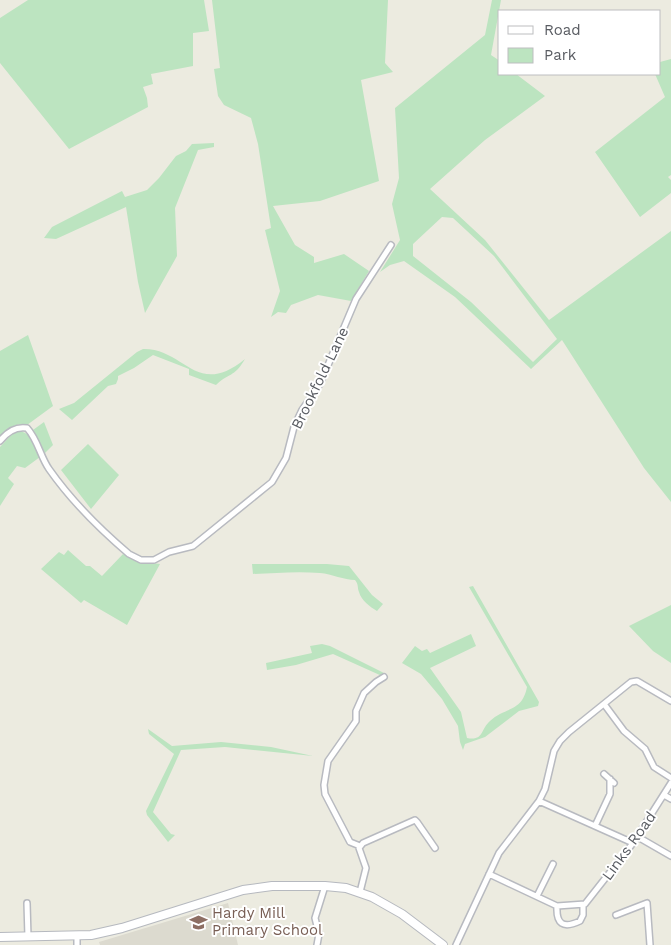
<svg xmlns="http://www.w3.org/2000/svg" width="671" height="945" font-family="'Work Sans',sans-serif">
<rect width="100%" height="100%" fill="#ecebe0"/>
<path fill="#dcdacf" d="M228,903L238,945H100L99,942Z"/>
<path fill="#bce4c0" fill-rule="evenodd" d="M28,0H204L209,31L193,33V66L151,74L153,84L143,87L147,98L148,107L69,149L0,63V18Z
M212,0H388L385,63L393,72L361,80L379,181L320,201L273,206L295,245L314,257V263L344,254L369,271L351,301L318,295L291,305L286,313L278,312L271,317L280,291L265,230L271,228L258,144L251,118L224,105L218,96L214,69L220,68Z
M492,0H501L491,55L500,61V74H516L545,96L485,140L430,189L485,240L549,320L671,231V502L644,468L562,340L531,369L455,297L404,261L390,265L380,272L400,240L392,204L399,178L395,108L485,35ZM442,217L453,218L494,256L557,339L533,362L471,302L413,256V244Z
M671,59V175L668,177L671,180V193L640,217L595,152L665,97L655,74H660V62Z
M214,143V147L198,150L175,208L177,256L145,313L138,282L126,207L56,239L44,238L52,227L122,191L125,197L147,190L159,178L176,156L186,151L192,144Z
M28,335L53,406L27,425C16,422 7,429 0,437V351Z
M143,349C185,348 196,399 245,359C234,378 228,373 216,385L189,375V369L153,355L134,368L118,376V379L116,384L108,386L72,420L59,409L74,403L137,352Z
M44,422L53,445L45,453L33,430Z
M18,431C32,432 35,446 40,457L25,468L17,466L8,478L14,484L0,506V447L12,434Z
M88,444L119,475L91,509L61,470Z
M68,550L86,566H90L102,576L123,554L136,561L160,564L127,625L84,600L81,603L41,569L59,552L64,555Z
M252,564H327L349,566L372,595L383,604L377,611C370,607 361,600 359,592C357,587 359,585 355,580C344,580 332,574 320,573C298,571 275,573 253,574Z
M473,586L539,702L538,706L519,711L485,737L465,744L463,750L460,742L458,726L442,699L421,674L402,663L415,646L422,651L427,649L430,653L471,634L476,646L430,668L461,712L467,738C484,741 480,730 490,721C504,707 522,713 527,687L469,587Z
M671,605V663L653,651L629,626Z
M322,644L330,646L384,673L382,676L333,654L296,665L267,670L266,663L312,653L310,646Z
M148,729L172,746L221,742L271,747L313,756L225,747L181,750L153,812L171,834L175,835L168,842L147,815L146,811L174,754L149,734Z"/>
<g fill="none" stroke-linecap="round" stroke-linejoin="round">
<defs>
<path id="street" d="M0,441C7,432 15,426 27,428C38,440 40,456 49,469C70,499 102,531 129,554L141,560H154L169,552L193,546L272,482L286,458L294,427L302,410L320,384L356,299L391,245
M604,704L624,731L645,749L654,767L671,778
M604,774L614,783
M664,795L671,799
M539,801L633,843
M595,826L610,794V779
M638,837L671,856
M360,846L350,842L325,794L324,785L328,761L356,721V711L364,693L376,682L384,677
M489,874L557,906L585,904L633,843L671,783
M360,892L366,868L359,848L363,843L415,820L417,822L435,848
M537,896L553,864
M27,903L28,937
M557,906C556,924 563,929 580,921L583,915V905
M616,915L647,903L650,945
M77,945V936
M317,945L319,934L315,918L325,886
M456,945L499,853L539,801L545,789L554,751L560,741L569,732L631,682L637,681L671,701"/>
<path id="secondary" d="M0,937L91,935L122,928L243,890L272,886H325L346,888L372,897L402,914L443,945"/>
</defs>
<use href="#street" stroke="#b8bac0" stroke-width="8"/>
<use href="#secondary" stroke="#b6b9bf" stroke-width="10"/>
<use href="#street" stroke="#fff" stroke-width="5"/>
<use href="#secondary" stroke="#fff" stroke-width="8"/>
</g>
<defs>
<symbol id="school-bare" viewBox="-9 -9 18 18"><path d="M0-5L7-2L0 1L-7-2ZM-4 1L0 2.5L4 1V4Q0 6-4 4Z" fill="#8d6e63" stroke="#fff" stroke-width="2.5" paint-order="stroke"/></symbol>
</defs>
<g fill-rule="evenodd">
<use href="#school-bare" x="186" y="910" width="25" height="25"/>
</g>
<g text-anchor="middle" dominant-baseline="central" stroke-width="4" stroke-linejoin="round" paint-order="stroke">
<g font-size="15" fill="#595c62" stroke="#fff">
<text transform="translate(320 378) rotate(-64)">Brookfold Lane</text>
<text transform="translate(629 846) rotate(-54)">Links Road</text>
</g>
<g font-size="15" fill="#785e54" stroke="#fff" text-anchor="start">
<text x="212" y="913">Hardy Mill<tspan x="212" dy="17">Primary School</tspan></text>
</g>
</g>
<rect x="498" y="10" width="162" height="65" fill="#ffffff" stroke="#bdbec0"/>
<rect x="508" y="26" width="25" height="8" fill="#ffffff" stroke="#bdbec0"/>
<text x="544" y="35" font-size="15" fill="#595c62">Road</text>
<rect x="508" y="48" width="25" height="15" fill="#bce4c0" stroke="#bdbec0"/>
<text x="544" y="60" font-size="15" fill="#595c62">Park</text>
</svg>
